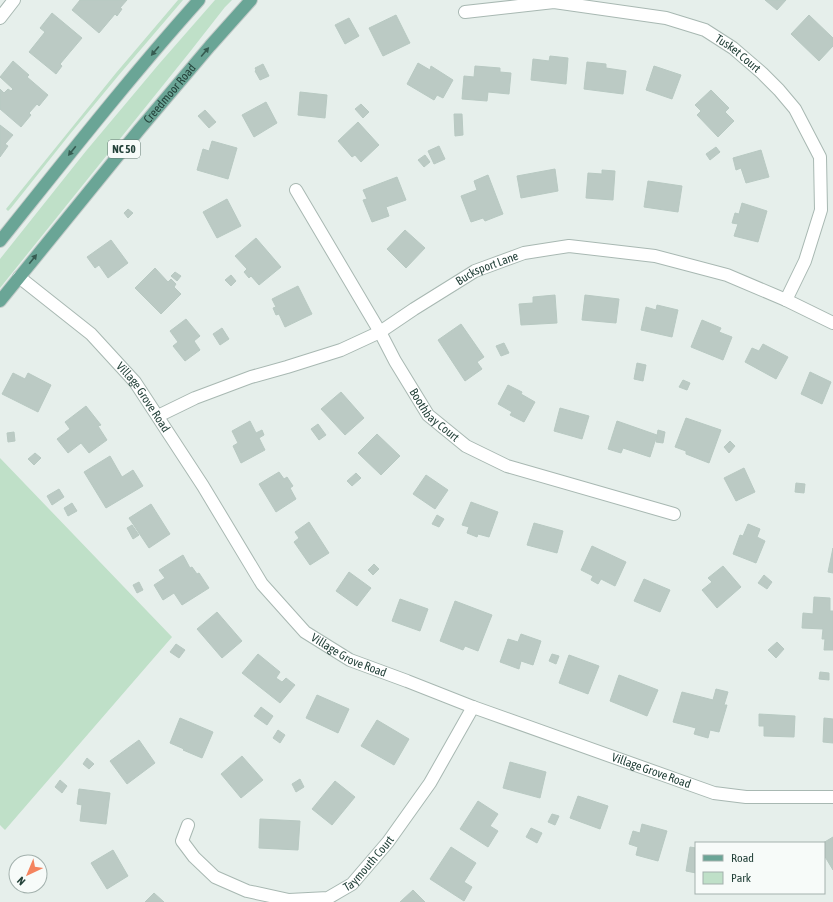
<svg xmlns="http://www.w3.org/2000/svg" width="833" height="902" font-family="'Asap Condensed',sans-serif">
<rect width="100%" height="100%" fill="#e6efeb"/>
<path fill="#bfe0c8" d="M178,0H183L118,76L70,134L11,208L8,211L6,209L116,73Z
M215,0H232L225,7L189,53L0,288V259L86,151L159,64Z
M0,458L172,637L5,830L0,825Z"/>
<path fill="#bbcac4" stroke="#b8c9c2" d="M80,0H127L120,8L122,9L117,16L115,14L99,33L72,10Z
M765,0H786L777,10Z
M52,13L82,38L60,64L62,66L56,74L29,52L45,32L40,28Z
M396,15L410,43L383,56L369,28Z
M809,15L833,38V46L819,61L791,34Z
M349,18L359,36L345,44L335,25Z
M550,56L568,58L566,84L531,80L533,59L549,61Z
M13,61L29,75L27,77L48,95L39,106L37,104L29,113L31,115L21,127L0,109V89L4,93L8,89L11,91L13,89L0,77Z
M587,62L606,64V68L626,71L623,94L584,89Z
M418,63L430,70L431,66L453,80L443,98L437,95L434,100L407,84Z
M263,64L269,76L260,80L255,71L256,70L255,68Z
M475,66L500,68V72L511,73L509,94L488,92L487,101L462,99L464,76L474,77Z
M654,66L681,75L672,99L646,90Z
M711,90L729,108L725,112L734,121L718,137L697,115L701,111L695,105Z
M300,92L327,95L325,118L298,115Z
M266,102L277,123L254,137L242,115Z
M361,104L369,112L363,118L355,109Z
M205,110L216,122L209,128L198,116Z
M454,114H462L463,135L455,136Z
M358,122L379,145L361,162L355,155L352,157L338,141Z
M0,125L13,135L5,144L8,146L0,157Z
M212,141L237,148L228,179L197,170L203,149L209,151Z
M439,146L445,159L434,164L428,151Z
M716,147L720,152L710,160L706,154Z
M761,150L769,177L746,183L741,168L736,170L733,158Z
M425,155L430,162L424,167L418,160Z
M555,169L558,191L521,198L517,176Z
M602,170L615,171L613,200L586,198L588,173L602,174Z
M488,175L503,214L485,221L483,218L471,222L461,196L477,190L474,181Z
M397,177L406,200L386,207L389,216L372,222L363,200L367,199L363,190Z
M648,181L682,186L678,212L644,207Z
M227,199L241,226L217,238L203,212Z
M742,203L767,211L758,242L734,236L738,224L732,223L735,213L739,214Z
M128,209L133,213L128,218L124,213Z
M405,230L425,248L406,268L387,249Z
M256,238L281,267L259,285L251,276L249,278L244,272L247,269L235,256Z
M111,240L128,263L108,278L99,265L95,268L87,257Z
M155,268L168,282L171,279L176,284L174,287L181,294L161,314L135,288Z
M175,272L181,276L177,281L171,276Z
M231,275L236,281L231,286L225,280Z
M298,286L312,314L285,327L279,314L276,315L273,308L276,307L272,299Z
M555,295L557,323L521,325L519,304L533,303V297Z
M585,295L619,299L616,323L582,320Z
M657,305L678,310L672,337L641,330L646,307L656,310Z
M186,319L200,336L194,341L200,350L185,361L173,346L178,342L170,331Z
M702,320L721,328L719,332L732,337L723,360L691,347Z
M461,324L484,357L477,362L482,369L465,381L438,340Z
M222,328L229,339L220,345L213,334Z
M504,343L509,353L501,356L496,346Z
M763,344L788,357L776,379L745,362L752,348L759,351Z
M637,363L646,365L643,381L634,379Z
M810,372L831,382L822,404L801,394Z
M13,373L25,379L28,373L51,385L38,412L2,394Z
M683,380L690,383L687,390L679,387Z
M508,385L522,392L521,394L535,402L524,422L510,415L512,412L498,404Z
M341,392L364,418L345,435L321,409Z
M86,406L101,425L98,426L107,440L89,453L81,443L68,453L57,439L70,429L65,422Z
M560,408L589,416L582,439L554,431Z
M686,418L721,430L709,463L686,454V451L675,447Z
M250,421L256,433L262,430L264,435L259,438L265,450L241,463L233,446L238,443L232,431Z
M617,421L657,435L650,457L623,448L621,453L608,449Z
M318,424L326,435L319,440L311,429Z
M658,430L665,432L663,443L656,442Z
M14,432L15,441L8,442L7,433Z
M377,434L400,456L381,475L358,453Z
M730,441L735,446L729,453L724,447Z
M35,453L41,458L34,465L28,459Z
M110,456L122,477L133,470L143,486L106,508L84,472Z
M744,468L755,492L736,501L724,478Z
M279,472L284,479L287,477L293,486L290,488L296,499L276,512L259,484Z
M356,473L361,478L352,486L347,481Z
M426,475L448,490L435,509L413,494Z
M796,483L805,484L804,493L795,492Z
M59,489L64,497L52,505L47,496Z
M471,502L498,512L489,537L478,534L477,537L467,533L469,527L462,525Z
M72,503L77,511L68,516L64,508Z
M151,504L170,534L149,548L129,518Z
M437,515L444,519L439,527L432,524Z
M309,522L329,553L310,565L294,542L299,538L295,532Z
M534,523L563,531L557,553L527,545Z
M748,524L760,529L757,537L765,541L756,563L733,554L740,535L743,536Z
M132,525L139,535L133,539L127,528Z
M592,546L626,562L615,586L601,579L598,584L591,580L593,576L581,570Z
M833,548V573L828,572Z
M183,555L190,568L192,567L197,574L199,573L209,588L182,605L174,593L163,600L154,585L165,578L159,570Z
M374,564L379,569L373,575L368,570Z
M723,566L741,587L717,608L702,590L712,582L708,578Z
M349,572L371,588L357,606L336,591Z
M764,575L772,582L767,589L758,583Z
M644,579L670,590L660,612L634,601Z
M139,582L143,590L137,593L133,585Z
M814,597L830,598V611H833V650H824L825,639H822L823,629L802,628L803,613L813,614Z
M400,599L428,609L420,631L392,621Z
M455,601L492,615L478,651L465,646L463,650L440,641Z
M217,612L242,641L222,658L197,629Z
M521,634L541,641L533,665L521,661L519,669L500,662L508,639L518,642Z
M777,642L784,649L776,658L768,650Z
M176,644L185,650L179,658L170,652Z
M258,654L280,672L276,678L282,682L286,678L295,685L280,703L242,673Z
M552,654L559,656L556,664L549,661Z
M569,655L599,666L588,694L559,683Z
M820,672L829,673V680L819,679Z
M619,675L658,690L647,716L610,701Z
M716,689L728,692L724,705H727L719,732L710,730L708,738L694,734L696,728L673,722L682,692L713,700Z
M317,695L349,709L338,733L306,718Z
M261,707L273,716L267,725L254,716Z
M759,714L795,716L794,737L764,736V726H759Z
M180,718L213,732L202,758L183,750L184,749L170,743Z
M824,718L833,719V743L823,742Z
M377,720L409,739L394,765L361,746Z
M278,730L285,735L280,743L273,738Z
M139,740L155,763L127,784L110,761Z
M242,756L263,780L241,798L221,774Z
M87,758L94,764L89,769L83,764Z
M510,762L546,772L540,798L503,788Z
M300,779L304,787L296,792L292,784Z
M60,780L67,786L62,793L55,787Z
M335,781L355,797L332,825L312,809Z
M79,789L110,793L106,824L80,821L82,805L77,804Z
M578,796L608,806L600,829L570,818Z
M478,801L498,814L490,826L498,831L488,847L460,829Z
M552,814L559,816L555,825L548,822Z
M260,819L300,821L298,850L259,848Z
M642,824L667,831L658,861L636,855L638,847L629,844L633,831L640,833Z
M531,828L542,833L537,843L526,837Z
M833,837V870L824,855V843H823Z
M451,847L476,863L464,882L472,887L464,901L430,879Z
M690,847L696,848V873L686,871Z
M113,850L128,876L107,889L91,863Z
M413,890L425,902H400Z
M154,893L164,902H145Z"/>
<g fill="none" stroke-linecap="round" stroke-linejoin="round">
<defs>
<g id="minor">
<path id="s1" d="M465,12L554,2L666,18L705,30L733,48L762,73L779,90L795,109L820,157L821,210L805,261L786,300"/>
<path d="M0,18L14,0"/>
<path id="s2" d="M296,190L380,332L395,361L428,415L466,446L507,466L674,514"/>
<path id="s3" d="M19,277L91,334L135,382L203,486L262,584L305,632L350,660L407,681L473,707L714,793L746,797H833"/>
<path id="s4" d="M158,416L195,398L251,377L287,367L341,350L380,332L414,309L475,271L524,253L569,246L655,256L727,275L786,300L833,323"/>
<path id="s5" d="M188,825L182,841L194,857L215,877L247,891L289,900L328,898L352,884L388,842L430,783L473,707"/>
</g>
<g id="major">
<path d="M0,241C65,160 130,77 199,0"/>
<path id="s6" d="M0,301L139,130L210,46L251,0"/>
</g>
</defs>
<use href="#minor" stroke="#a8b8b2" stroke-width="14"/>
<use href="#major" stroke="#c2cac8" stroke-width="14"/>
<use href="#minor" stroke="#fff" stroke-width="12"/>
<use href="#major" stroke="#6aa596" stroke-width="12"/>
</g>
<defs><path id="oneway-solid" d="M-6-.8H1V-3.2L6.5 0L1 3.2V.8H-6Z"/></defs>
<g fill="#365b51">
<use href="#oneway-solid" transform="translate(155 51) rotate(130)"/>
<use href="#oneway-solid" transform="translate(205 52) rotate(-50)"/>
<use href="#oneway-solid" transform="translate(72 151) rotate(129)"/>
<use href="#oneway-solid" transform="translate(33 259) rotate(-51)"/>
</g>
<g text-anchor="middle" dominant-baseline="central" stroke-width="3" stroke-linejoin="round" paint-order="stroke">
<rect fill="#f7fbf9" stroke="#637a73" stroke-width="1" x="108" y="140" width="32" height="18" rx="3"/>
<g font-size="11" font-weight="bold" fill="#24423a">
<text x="124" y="149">NC 50</text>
</g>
<g font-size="12" fill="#24423a" stroke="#f7fbf9">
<text stroke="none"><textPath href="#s1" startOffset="284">Tusket Court</textPath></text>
<text stroke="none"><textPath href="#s6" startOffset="268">Creedmoor Road</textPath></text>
<text stroke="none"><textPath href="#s4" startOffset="363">Bucksport Lane</textPath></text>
<text stroke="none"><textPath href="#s3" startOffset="174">Village Grove Road</textPath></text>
<text stroke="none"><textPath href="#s2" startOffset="265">Boothbay Court</textPath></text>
<text stroke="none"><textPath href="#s3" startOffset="510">Village Grove Road</textPath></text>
<text stroke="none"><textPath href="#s3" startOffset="834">Village Grove Road</textPath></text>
<text stroke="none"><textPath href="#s5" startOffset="237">Taymouth Court</textPath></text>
</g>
</g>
<rect x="695" y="842" width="130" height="52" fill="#f7fbf9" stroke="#a3b1ad"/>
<rect x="703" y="855" width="20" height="6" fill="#6aa596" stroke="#a3b1ad"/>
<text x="731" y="862" font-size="12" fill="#24423a">Road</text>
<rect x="703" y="872" width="20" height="12" fill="#bfe0c8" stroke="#a3b1ad"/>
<text x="731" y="882" font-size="12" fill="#24423a">Park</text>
<g transform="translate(28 874) rotate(224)"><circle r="19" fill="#f7fbf9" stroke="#a3b1ad"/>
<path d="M0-3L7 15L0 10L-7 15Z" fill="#f4845f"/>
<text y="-6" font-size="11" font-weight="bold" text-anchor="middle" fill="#24423a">N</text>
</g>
</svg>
